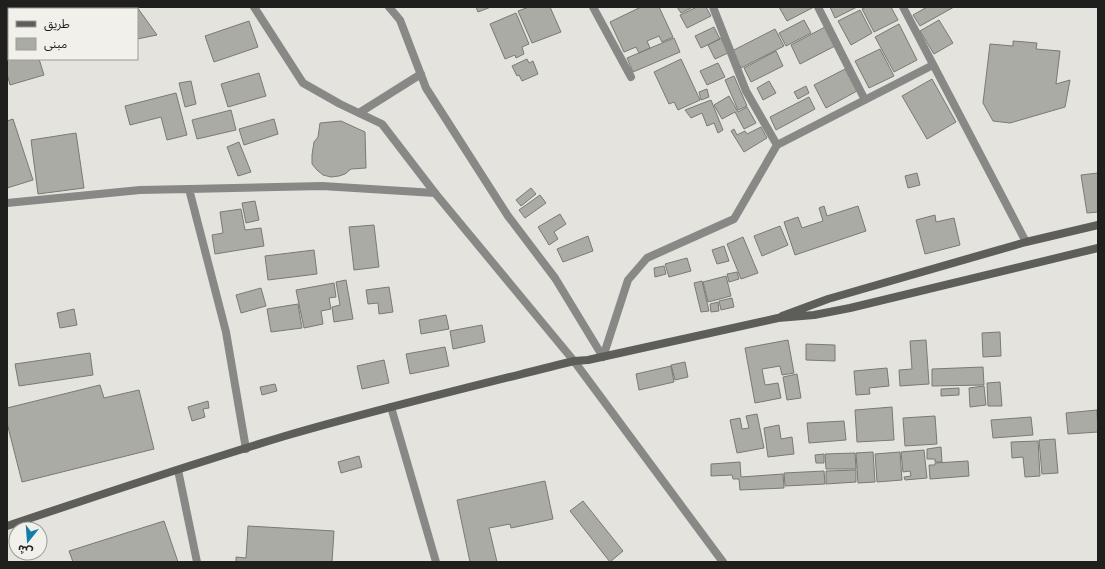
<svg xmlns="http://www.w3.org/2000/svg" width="1105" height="569" font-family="Commissioner,'Noto Sans Arabic',sans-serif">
<rect width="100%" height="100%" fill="#e4e3de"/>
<path fill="#ababa6" stroke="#7a7a75" d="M75,7H137L157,35L137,39V9H67Z
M476,7H491L478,12Z
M529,7H550L561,32L532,43L518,11Z
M641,7H659L673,37L662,42L659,36L647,41L650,48L639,53L636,47L624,52L610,22Z
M677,7H693L681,13Z
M697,7H706L711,16L687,28L680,15Z
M779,7H814L787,21Z
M830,7H857L835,18Z
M866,7H891L898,20L874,32L862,9Z
M927,7H954L920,26L913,15Z
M860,10L872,33L851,45L838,21Z
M516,13L529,44L522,47L524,54L516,58L515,55L505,59L490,24Z
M804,20L811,33L786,46L779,33Z
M939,20L953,43L934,54L920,31Z
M249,21L258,47L214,62L205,36Z
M899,24L917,60L894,72L875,37Z
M714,27L720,39L701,48L695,36Z
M825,27L835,46L800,64L791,45Z
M775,29L784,46L741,68L732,51Z
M674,38L680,52L633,72L627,58Z
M721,38L728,53L715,59L708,45Z
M1013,41L1037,43L1036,49L1060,51L1056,84L1070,80L1065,107L1010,123L993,121L983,103L990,44L1013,46Z
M880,49L894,76L869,88L855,61Z
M776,51L783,66L751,82L744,68Z
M7,59H39L44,75L10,85L7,74Z
M527,59L529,63L533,61L538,74L522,81L519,75L517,76L512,66Z
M681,59L700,100L678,110L674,102L669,104L654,72Z
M718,63L725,77L707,85L700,71Z
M845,69L857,91L826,108L814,85Z
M259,73L266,96L228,107L221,84Z
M734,76L747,106L738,110L725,80Z
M932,79L956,122L927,139L902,96Z
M191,81L196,104L185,107L179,83Z
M769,81L776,93L763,100L757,88Z
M806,86L809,93L798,99L794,92Z
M707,89L709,97L701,100L699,92Z
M176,93L187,135L167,140L161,117L130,125L125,106Z
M729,96L738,112L747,107L756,123L744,129L735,112L722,119L714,105Z
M809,97L815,109L776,130L770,117Z
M711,100L723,130L718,133L714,123L707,126L702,113L691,118L685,110Z
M231,110L236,130L197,139L192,120Z
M13,119L33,180L7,188V121Z
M274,119L278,134L244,145L239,129Z
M341,121L365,132L366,168L351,169L345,174L339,176L331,177L323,175L317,170L312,164V155L314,142L318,137L320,123Z
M761,127L767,138L744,152L731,131L734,129L737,135L745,131L747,134Z
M76,133L84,188L38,194L31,140Z
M239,142L251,172L238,176L227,147Z
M917,173L920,185L908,188L905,176Z
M1098,173V212L1087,213L1081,175Z
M531,188L536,194L521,206L516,200Z
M540,195L546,203L525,218L519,210Z
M255,201L259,220L246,223L242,203Z
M824,206L827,216L858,206L866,231L795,255L784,222L798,217L802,228L823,221L819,208Z
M241,209L245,230L261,228L264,246L215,254L212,235L223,233L220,212Z
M560,214L566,224L554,232L558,239L549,245L538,227Z
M935,215L936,222L954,218L960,245L925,254L916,220Z
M374,225L379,267L354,270L349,227Z
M780,226L788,245L762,256L754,236Z
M588,236L593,251L563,262L557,249Z
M743,237L758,273L741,279L727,244Z
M724,246L729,261L717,264L712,250Z
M314,250L317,274L268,280L265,256Z
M687,258L691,271L669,277L665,264Z
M664,266L666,274L655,277L654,268Z
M737,272L739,279L729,282L727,274Z
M726,276L731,296L708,302L703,282Z
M346,280L353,319L334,322L332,307L340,305L336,282Z
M702,281L709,311L701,312L694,283Z
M334,283L336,297L329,298L331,309L321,311L323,324L304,328L296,290Z
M389,287L393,312L379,314L378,303L368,304L366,290Z
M261,288L266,306L241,313L236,295Z
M732,298L734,307L721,310L719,301Z
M718,302L719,311L711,312L710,304Z
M298,304L302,328L271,332L267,309Z
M74,309L77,325L60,328L57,313Z
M446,315L449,329L421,334L419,320Z
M482,325L485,342L453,349L450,331Z
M1000,332L1001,356L983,357L982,333Z
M788,340L794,373L782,375L780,366L762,369L765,385L778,383L781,398L755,403L745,348Z
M926,340L929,384L900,386L899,370L912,369L910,341Z
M806,344L835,345V361L806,360Z
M445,347L449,366L410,374L406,354Z
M90,353L93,375L19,386L15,364Z
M384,360L389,383L362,389L357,366Z
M685,362L688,377L675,380L671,365Z
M671,366L674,382L639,390L636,374Z
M983,367L984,385L932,386V369Z
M887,368L889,386L869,388L870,394L856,395L854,371Z
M797,374L801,398L787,400L783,377Z
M1000,382L1002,406H988L987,383Z
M275,384L277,391L262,395L260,387Z
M100,385L104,398L139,390L154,449L22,482L7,423V408Z
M984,386L986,405L970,407L969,388Z
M959,388V395L941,396V389Z
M208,401L209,408L203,409L205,417L192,421L188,407Z
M892,407L894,440L857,442L855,410Z
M1097,410L1098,432L1068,434L1066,413Z
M757,414L764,448L737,453L730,420L740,418L742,429L749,428L746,416Z
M935,416L937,444L905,446L903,418Z
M1031,417L1033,435L993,438L991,420Z
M844,421L846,440L809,443L807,423Z
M779,425L781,439L792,437L794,454L768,457L764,428Z
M1055,439L1058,473L1042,474L1039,440Z
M1038,441L1040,476L1025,477L1023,457L1012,458L1011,442Z
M941,447L942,462H935V459H927V449Z
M924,450L927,478L905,480L904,477L911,476L910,471L903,472L901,452Z
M873,452L875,482L858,483L856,453Z
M900,452L902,480L877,482L875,454Z
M855,453L856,469H826L825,454Z
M824,454V463H816L815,455Z
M359,456L362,467L341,473L338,462Z
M968,461L969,476L930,479L929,465H935V463Z
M740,462L741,477L783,474L784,488L740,490L739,479H733L732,475L711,476V464Z
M856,470V482L826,484V471Z
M824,471L825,484L785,486L784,473Z
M545,481L553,519L511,528L510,524L489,528L497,562H470L457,500Z
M583,501L623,551L610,562L570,511Z
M164,521L178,562H73L69,551Z
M248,526L334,531L332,562H236V557L246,558Z"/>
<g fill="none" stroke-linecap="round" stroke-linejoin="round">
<path stroke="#888886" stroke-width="8" d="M254,7L303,83L340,104L382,124L435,193L574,361L723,562
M389,7L400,20L426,88L508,216L555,278L603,357
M593,7L631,77
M713,7L746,91L777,145
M818,7L865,100
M903,7L1026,242
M359,113L421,74
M189,189L226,332L246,449
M7,203L140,190L189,189L322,186L435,193
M603,357L628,280L647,258L734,219L777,145L933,65
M391,407L436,562
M178,470L197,562"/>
<path stroke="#5d5d5a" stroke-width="8" d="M782,316L828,299L1026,242L1098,225
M7,526C99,495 192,464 285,436C381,408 478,385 574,361L588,360L778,318L814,315L850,308L1098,248"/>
</g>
<rect width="1105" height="569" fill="none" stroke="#1f1f1d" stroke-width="16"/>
<rect x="8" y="8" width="130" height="52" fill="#f1f0eb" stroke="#9d9c99"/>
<rect x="16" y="21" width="20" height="6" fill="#5d5d5a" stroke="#9d9c99"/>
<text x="44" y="28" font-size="12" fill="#1f1f1d">طريق</text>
<rect x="16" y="38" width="20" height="12" fill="#ababa6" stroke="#9d9c99"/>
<text x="44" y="48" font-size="12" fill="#1f1f1d">مبنى</text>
<g transform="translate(28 541) rotate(197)"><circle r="19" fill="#f1f0eb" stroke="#9d9c99"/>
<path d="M0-3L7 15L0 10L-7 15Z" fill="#137da7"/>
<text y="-6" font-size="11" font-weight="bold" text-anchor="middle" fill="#1f1f1d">ش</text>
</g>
</svg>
